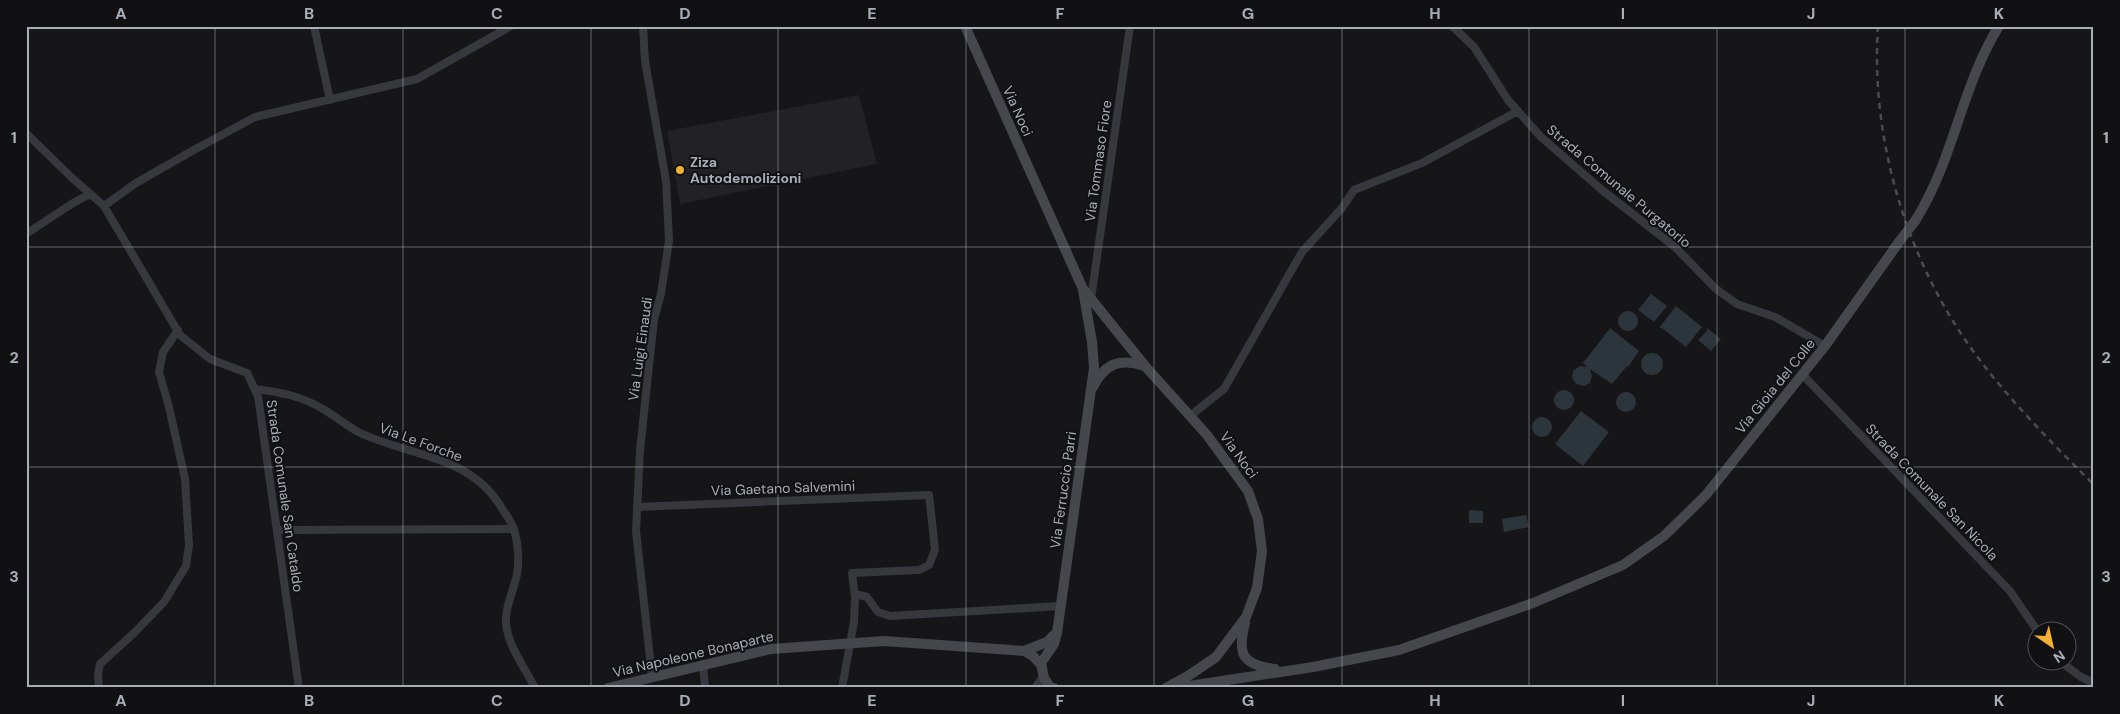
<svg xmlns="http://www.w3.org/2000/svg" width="2120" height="714" font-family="'DM Sans',sans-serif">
<rect width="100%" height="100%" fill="#161618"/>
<path fill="#222225" d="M859,95L877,164L680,204L667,131Z"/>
<path fill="#2c353c" d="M1651,294L1667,306L1654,322L1638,310Z
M1676,306L1702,327L1686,347L1662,328H1659Z
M1618 321a10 10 0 1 1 20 0a10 10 0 1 1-20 0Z
M1610,328L1639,351L1628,367L1627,366L1612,384L1590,369L1592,376L1590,383L1584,386L1576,384L1572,378L1573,371L1580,366L1587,367L1582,362H1584Z
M1707,328L1721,339L1711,351L1698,340L1707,331Z
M1641 364a11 11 0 1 1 22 0a11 11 0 1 1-22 0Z
M1554 400a10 10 0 1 1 20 0a10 10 0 1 1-20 0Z
M1616 402a10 10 0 1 1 20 0a10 10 0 1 1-20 0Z
M1581,411L1609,432L1583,466L1555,444Z
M1532 427a10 10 0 1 1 20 0a10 10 0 1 1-20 0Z
M1469,510L1483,511V523H1469Z
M1526,515L1529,527L1504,532L1502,519Z"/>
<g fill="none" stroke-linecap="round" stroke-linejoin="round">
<path stroke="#37383d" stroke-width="8" d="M314,26L330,100
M643,26L645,61L666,181L669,241L661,294L654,319L640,450L636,531L652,676
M1452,26L1474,47L1508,100L1541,137L1602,190L1675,247L1716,289L1737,304L1775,317L1825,346
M26,133L71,177L104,206L180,335L210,359L247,373L258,396L299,688
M104,206L136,183L192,151L255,117L417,79L511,26
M26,234L73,203L90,194
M1091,299L1130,26
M1802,374L2010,591L2038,632
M255,389C280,392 301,396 323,409C335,416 346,425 358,432C410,457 471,454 503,510C507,516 512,523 514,530C519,545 520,567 515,582C511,597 503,614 507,630C511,650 526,670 535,688
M1190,416L1224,389L1302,252L1342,208L1354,190L1422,163L1518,111
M637,507L929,495L935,550L929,565L919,570L852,573L855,597L854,622L842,688
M277,530L514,529
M855,594L867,597L878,612L890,616L1061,606
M2061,662L2081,677L2094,683
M703,664L705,688
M99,688L98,674L100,664L134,633L164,602L186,566L189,545L185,479L169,407L159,372L163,352L178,330
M1035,688L1044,675"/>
<path stroke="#45474d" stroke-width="10" d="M965,26L1083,289L1145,366L1207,435L1248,491L1258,519L1262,551L1257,588L1246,617L1216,657L1188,676L1166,688
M1915,221C1954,160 1961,87 1999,26
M1093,387C1105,363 1120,358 1144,366
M1245,623C1237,654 1242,665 1275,669
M1024,651L1047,642L1056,633
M608,688L771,649L884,641L1024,651L1033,656L1042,666
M1054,688H1051L1044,678L1041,663L1054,644L1057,633L1094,368L1092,342L1083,290
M1176,688L1313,667L1399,650L1533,603L1623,565L1664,536L1706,495L1825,346L1899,242"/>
<path stroke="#4a4c52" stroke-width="2.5" stroke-dasharray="6 5" stroke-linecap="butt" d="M1878,26C1870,143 1909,267 1979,359C2013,404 2054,445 2094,485"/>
<path stroke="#45474d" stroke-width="10" d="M1899,242L1915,221"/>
</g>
<path fill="none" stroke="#a8adb8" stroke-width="1" stroke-opacity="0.55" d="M215,26V688M403,26V688M591,26V688M778,26V688M966,26V688M1154,26V688M1342,26V688M1529,26V688M1717,26V688M1905,26V688M26,247H2094M26,467H2094"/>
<circle fill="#f2b134" stroke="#111113" stroke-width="2" cx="680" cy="170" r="5"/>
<g text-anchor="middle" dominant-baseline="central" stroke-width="4" stroke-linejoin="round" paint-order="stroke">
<g font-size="14" fill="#a8adb8" stroke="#111113">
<text transform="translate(1018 111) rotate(66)">Via Noci</text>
<text transform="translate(1098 161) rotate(-82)">Via Tommaso Fiore</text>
<text transform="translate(1619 186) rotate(40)">Strada Comunale Purgatorio</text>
<text transform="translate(640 349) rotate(-82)">Via Luigi Einaudi</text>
<text transform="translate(1775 386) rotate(-51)">Via Gioia del Colle</text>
<text transform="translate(421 442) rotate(20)">Via Le Forche</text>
<text transform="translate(1239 455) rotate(54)">Via Noci</text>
<text transform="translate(783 488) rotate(-2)">Via Gaetano Salvemini</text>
<text transform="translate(1063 490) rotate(-82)">Via Ferruccio Parri</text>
<text transform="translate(1932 492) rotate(46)">Strada Comunale San Nicola</text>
<text transform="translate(285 496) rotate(82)">Strada Comunale San Cataldo</text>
<text transform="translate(693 654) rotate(-13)">Via Napoleone Bonaparte</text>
</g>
<g font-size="14" font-weight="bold" fill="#a8adb8" stroke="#111113" text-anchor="start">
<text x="690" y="162">Ziza<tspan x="690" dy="16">Autodemolizioni</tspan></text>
</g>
</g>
<rect width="2120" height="714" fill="none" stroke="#111113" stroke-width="55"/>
<g transform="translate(2052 646) rotate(146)"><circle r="24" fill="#111113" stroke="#4d4f55"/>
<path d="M0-4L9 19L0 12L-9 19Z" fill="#f2b134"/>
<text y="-8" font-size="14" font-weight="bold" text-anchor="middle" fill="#a8adb8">N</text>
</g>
<rect x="28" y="28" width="2064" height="658" fill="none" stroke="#a8adb8" stroke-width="2"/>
<g font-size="16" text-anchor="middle" font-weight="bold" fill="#a8adb8">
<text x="121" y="19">A</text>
<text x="309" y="19">B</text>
<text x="497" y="19">C</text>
<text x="685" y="19">D</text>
<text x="872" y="19">E</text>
<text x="1060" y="19">F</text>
<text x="1248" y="19">G</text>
<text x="1435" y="19">H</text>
<text x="1623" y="19">I</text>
<text x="1811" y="19">J</text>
<text x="1999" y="19">K</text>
<text x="14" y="143">1</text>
<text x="2106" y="143">1</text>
<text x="14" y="363">2</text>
<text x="2106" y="363">2</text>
<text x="14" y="582">3</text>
<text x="2106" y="582">3</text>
<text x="121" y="706">A</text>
<text x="309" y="706">B</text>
<text x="497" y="706">C</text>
<text x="685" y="706">D</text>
<text x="872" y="706">E</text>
<text x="1060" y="706">F</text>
<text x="1248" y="706">G</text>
<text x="1435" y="706">H</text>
<text x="1623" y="706">I</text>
<text x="1811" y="706">J</text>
<text x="1999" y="706">K</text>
</g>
</svg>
